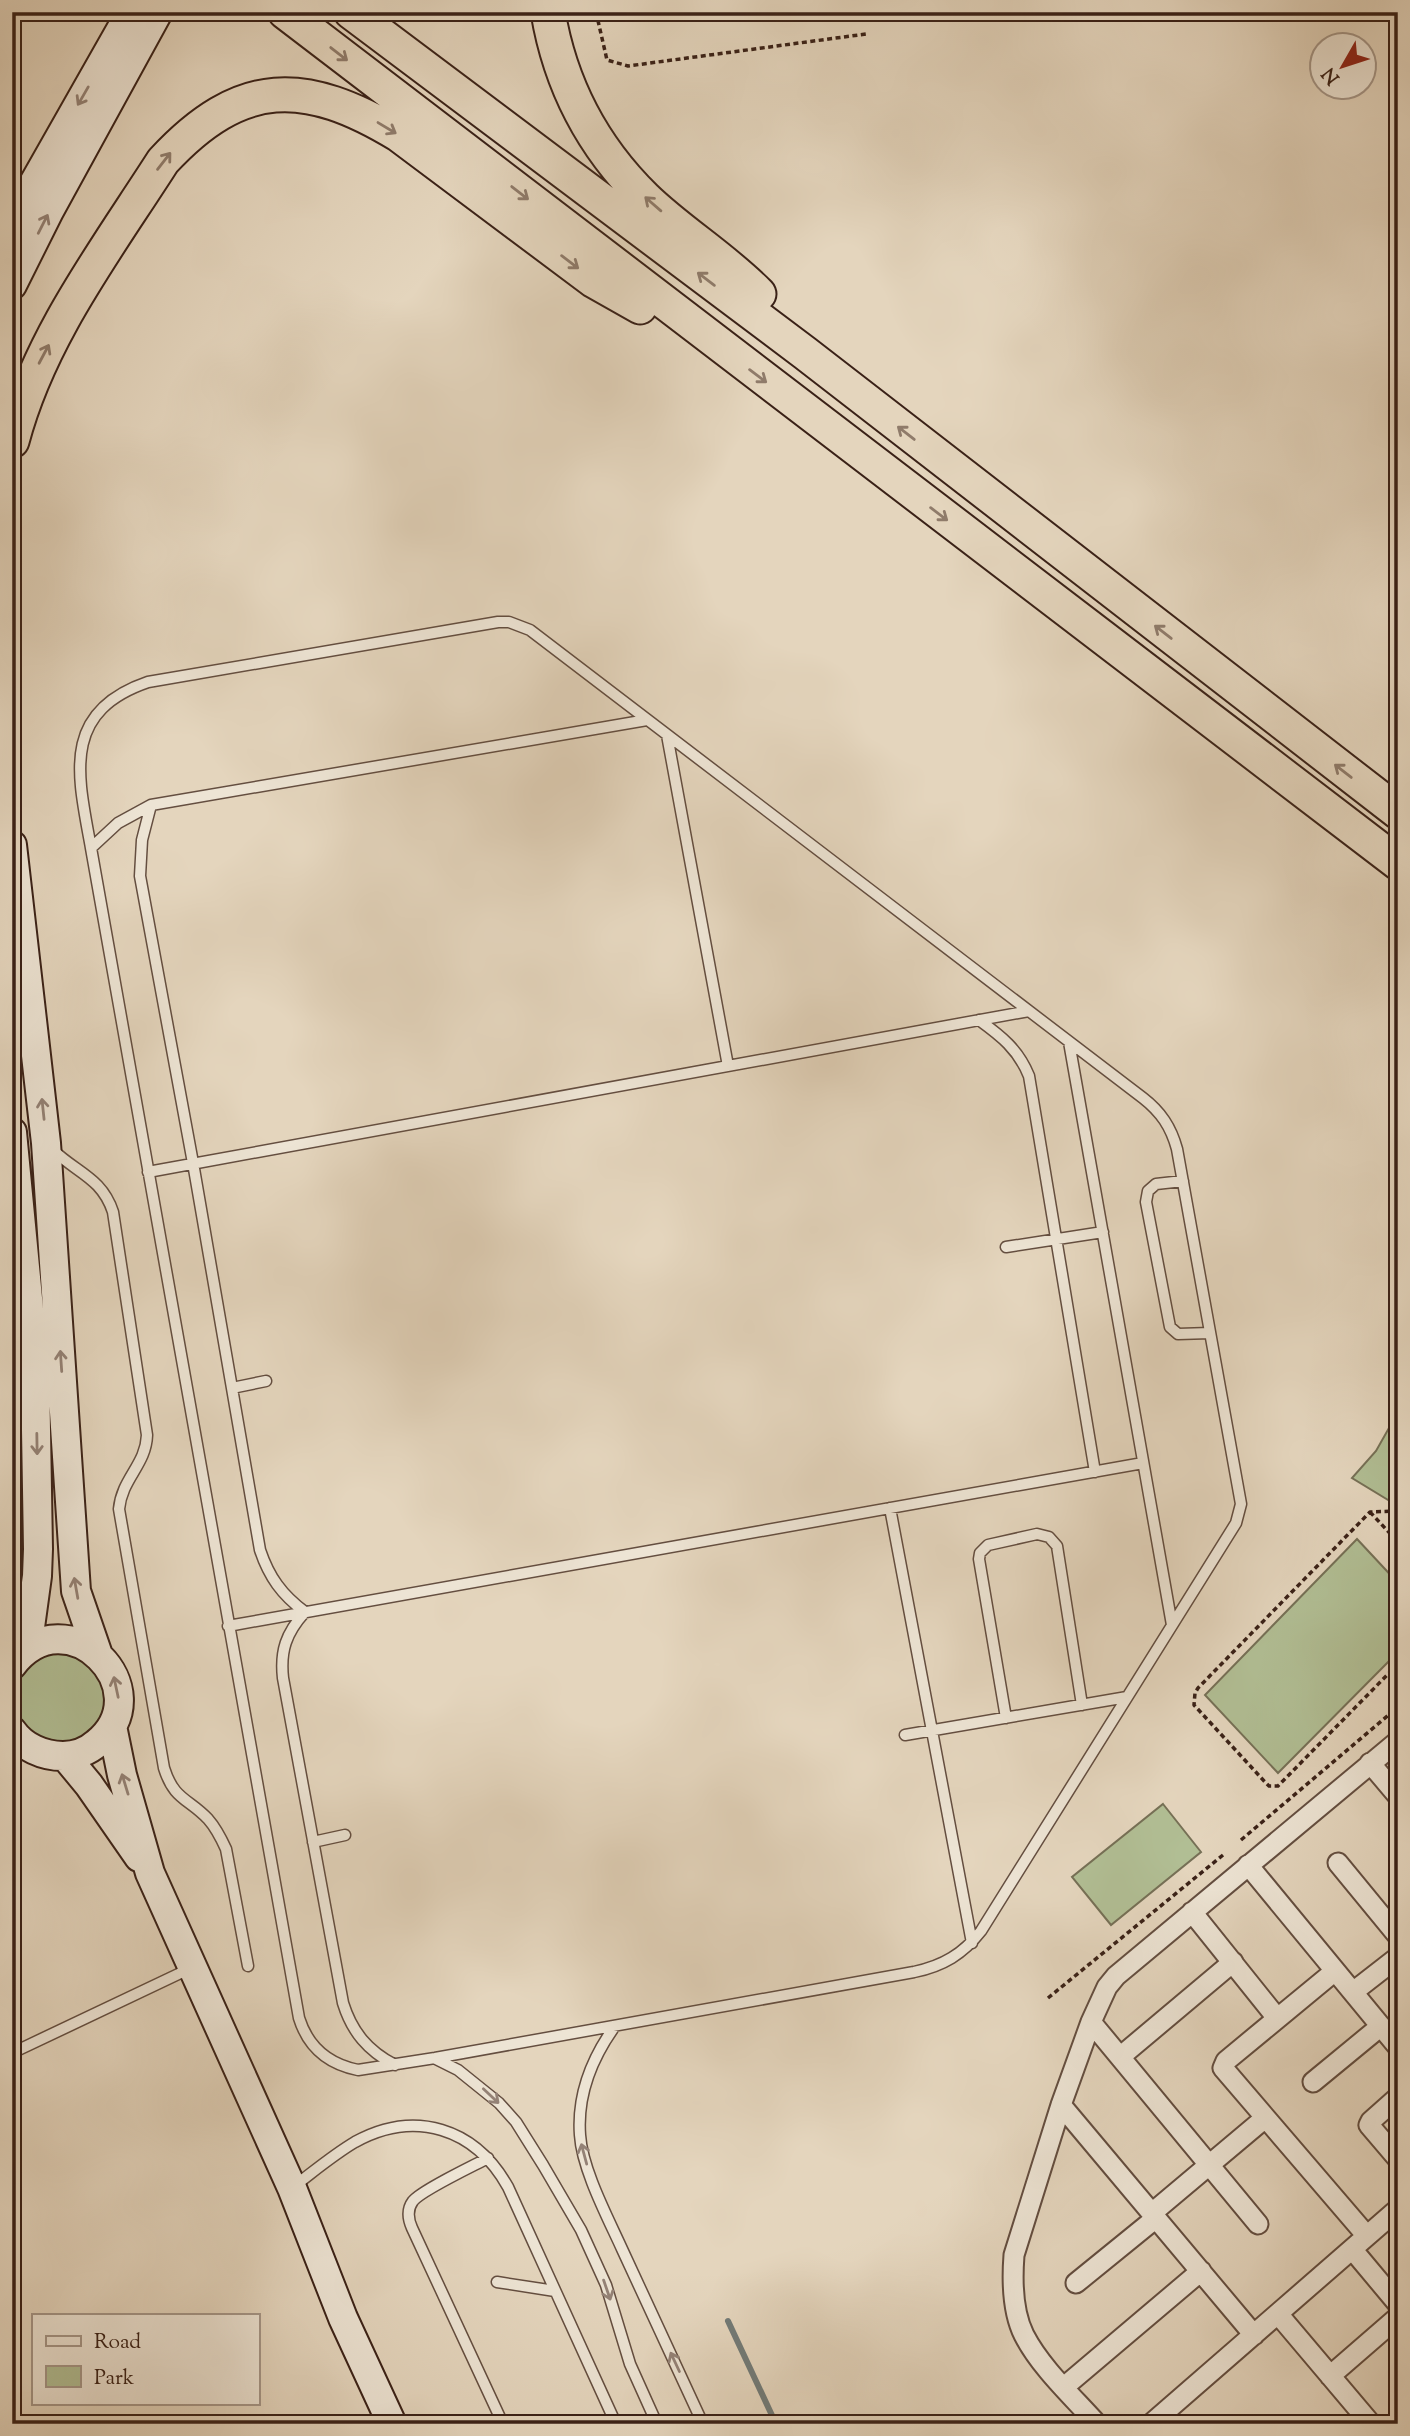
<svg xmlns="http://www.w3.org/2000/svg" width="1410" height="2436" font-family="'Sorts Mill Goudy',serif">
<rect width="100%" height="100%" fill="#e4d5bd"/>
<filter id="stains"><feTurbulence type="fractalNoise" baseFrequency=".00286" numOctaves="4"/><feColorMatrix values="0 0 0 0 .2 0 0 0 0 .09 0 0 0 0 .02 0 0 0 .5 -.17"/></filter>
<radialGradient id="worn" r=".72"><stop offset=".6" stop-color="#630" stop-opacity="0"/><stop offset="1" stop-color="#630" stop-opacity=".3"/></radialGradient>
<path fill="#b1be94" stroke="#767056" stroke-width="2" d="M1398,1412V1506L1352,1478L1376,1451Z
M1357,1539L1398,1583V1652L1278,1773L1205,1695Z
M15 1698a45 45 0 1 1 90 0a45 45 0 1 1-90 0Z
M1163,1804L1201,1852L1111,1925L1072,1877Z"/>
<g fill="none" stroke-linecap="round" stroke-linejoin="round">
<path stroke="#727b78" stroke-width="6" d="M728,2321L776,2424"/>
<defs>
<path id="service" d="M498,622H509L530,630L1143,1098C1161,1112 1171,1127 1177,1149L1241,1504L1236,1523L981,1931C963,1954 943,1966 914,1972L435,2058L358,2070C328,2064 308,2047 299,2018L91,848C78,776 60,712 148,682Z
M667,735L728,1066
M151,805L142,840L140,876L193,1163L260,1550C269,1577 282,1595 305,1612C286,1633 280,1651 283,1678L343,2003C352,2032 368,2051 395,2065
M91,848L118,823L151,805L647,720
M979,1020C1001,1036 1018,1049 1029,1076L1095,1472
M1069,1042L1172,1625
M53,1150C77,1173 102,1178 113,1212L147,1435C146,1465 122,1478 119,1509L164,1768C174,1800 188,1798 208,1819C216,1828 221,1838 226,1849L248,1966
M148,1172L1029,1011
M1183,1181L1156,1184L1148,1191L1146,1202L1170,1327L1178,1334L1210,1333
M1006,1247L1103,1232
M232,1388L266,1381
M890,1508L972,1943
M228,1626L1143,1463
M1006,1718L979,1559L980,1553L988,1545L1037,1534L1049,1537L1057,1546L1082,1705
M905,1735L1127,1697
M313,1842L345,1835
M615,2026C592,2058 577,2094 580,2135C582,2169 608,2218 622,2249C649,2308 676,2366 703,2424
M12,2053L189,1969
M436,2059L458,2070L499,2103L516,2122L543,2165L581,2230L606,2285L630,2364L657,2424
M488,2158C473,2166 422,2190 413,2201C407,2209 408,2219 412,2228L503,2424
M293,2187C313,2172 333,2155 355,2142C415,2109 475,2128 508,2187L616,2424
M497,2282L555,2291"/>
<path id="minor" d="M12,1372L35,1371
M1370,1763L1398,1796
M1338,1863L1398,1936
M1248,1865L1398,2047
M1192,1912L1277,2018
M1335,1971L1226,2061L1223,2068L1367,2236
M1353,1992L1398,1957
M1091,2022L1258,2224
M1120,2057L1233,1962
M1313,2082L1381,2026
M1398,2097L1371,2121L1369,2125L1398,2159
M1061,2105L1254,2335
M1152,2213L1265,2118
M1352,2249L1398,2304
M1076,2283L1156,2218
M1278,2314L1371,2424
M1330,2376L1398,2317
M1064,2387L1201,2271
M1097,2424C1073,2397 1041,2368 1024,2335C1012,2311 1012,2281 1014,2255L1061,2105L1091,2022L1107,1987L1116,1976L1398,1741
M1151,2424L1398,2209"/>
<path id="secondary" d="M12,226L30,190L131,12
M12,285L49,211L158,12
M12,845L46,1143L76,1591L97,1652
M12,1132L35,1371L38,1549L37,1576L27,1649
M12,1665C67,1593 162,1690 97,1743C88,1751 75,1756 63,1756C43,1756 23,1747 12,1731
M112,1726L122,1775L150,1873L292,2188L343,2318L392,2424
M65,1756L89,1785L139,1857"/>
<path id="trunk" d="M285,12L1398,863
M351,12L805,353L1398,812
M548,12C560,84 593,147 645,198C680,232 724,258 759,294
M12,441C39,338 106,250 163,161C241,77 305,78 399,135L594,281L640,307"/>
</defs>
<use href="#service" stroke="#644e40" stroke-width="13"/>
<use href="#minor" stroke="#644e40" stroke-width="23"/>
<use href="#secondary" stroke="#3a2117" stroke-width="32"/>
<use href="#trunk" stroke="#3a2117" stroke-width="37"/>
<path stroke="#3a2117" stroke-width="3.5" stroke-dasharray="5 3.5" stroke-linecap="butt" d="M596,12L607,60L628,66L866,34
M1398,1511L1370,1512L1198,1688L1195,1693L1194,1705L1265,1782L1269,1786H1278L1398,1664
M1370,1512L1398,1542
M1241,1840L1398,1707
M1048,1998L1223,1855"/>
<use href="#service" stroke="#ede4d4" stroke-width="10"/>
<use href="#minor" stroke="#ede4d4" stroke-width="19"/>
<use href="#secondary" stroke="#ede4d4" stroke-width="28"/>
<use href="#trunk" stroke="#e4d5bd" stroke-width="33"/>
</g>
<defs><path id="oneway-shaft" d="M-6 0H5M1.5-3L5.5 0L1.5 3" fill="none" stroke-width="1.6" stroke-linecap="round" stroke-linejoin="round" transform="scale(1.75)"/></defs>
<g stroke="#8f7b6a">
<use href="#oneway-shaft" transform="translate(339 54) rotate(38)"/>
<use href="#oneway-shaft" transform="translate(387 128) rotate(31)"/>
<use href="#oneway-shaft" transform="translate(164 161) rotate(-52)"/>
<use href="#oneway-shaft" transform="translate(520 193) rotate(38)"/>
<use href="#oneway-shaft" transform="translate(653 204) rotate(-139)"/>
<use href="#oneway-shaft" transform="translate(570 262) rotate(37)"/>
<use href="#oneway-shaft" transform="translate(706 279) rotate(-143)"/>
<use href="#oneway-shaft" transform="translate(44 354) rotate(-62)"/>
<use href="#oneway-shaft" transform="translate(758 376) rotate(37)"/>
<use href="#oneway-shaft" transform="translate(906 433) rotate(-142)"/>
<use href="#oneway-shaft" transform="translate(939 514) rotate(37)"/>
<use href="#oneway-shaft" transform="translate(1163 632) rotate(-142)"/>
<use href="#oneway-shaft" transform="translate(1343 771) rotate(-142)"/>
</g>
<g stroke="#948276">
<use href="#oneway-shaft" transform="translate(83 96) rotate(120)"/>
<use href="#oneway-shaft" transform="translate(43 224) rotate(-63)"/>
<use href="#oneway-shaft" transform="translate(43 1109) rotate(-96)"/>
<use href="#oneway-shaft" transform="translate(61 1361) rotate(-94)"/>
<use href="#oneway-shaft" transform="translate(37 1444) rotate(89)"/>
<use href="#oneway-shaft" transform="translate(76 1588) rotate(-100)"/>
<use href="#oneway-shaft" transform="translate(116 1687) rotate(-102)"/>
<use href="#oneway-shaft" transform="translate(125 1784) rotate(-107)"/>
<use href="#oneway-shaft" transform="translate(491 2096) rotate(43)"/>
<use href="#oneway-shaft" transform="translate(584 2154) rotate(-105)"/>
<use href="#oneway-shaft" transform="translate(607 2290) rotate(71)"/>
<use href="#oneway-shaft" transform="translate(675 2362) rotate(-115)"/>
</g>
<rect width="1410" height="2436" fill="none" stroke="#e4d5bd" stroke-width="42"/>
<rect x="14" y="14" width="1382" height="2408" fill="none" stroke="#3a2117" stroke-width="3.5"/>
<rect x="21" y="21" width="1368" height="2394" fill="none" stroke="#3a2117" stroke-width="2"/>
<rect x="32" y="2314" width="228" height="91" fill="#ede4d4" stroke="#a59688" stroke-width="2"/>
<rect x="46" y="2336" width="35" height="10" fill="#ede4d4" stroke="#a59688" stroke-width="2"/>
<text x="94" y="2348" font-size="21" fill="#3a2117">Road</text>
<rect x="46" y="2366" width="35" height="21" fill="#b1be94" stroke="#a59688" stroke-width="2"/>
<text x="94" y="2384" font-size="21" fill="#3a2117">Park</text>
<g transform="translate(1343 66) rotate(231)"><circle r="33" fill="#ede4d4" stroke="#a59688" stroke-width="2"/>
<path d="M0-5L12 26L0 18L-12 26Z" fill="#8f2418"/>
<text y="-10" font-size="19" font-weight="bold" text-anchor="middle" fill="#3a2117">N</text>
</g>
<rect width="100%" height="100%" filter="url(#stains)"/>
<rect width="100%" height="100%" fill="url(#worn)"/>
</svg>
